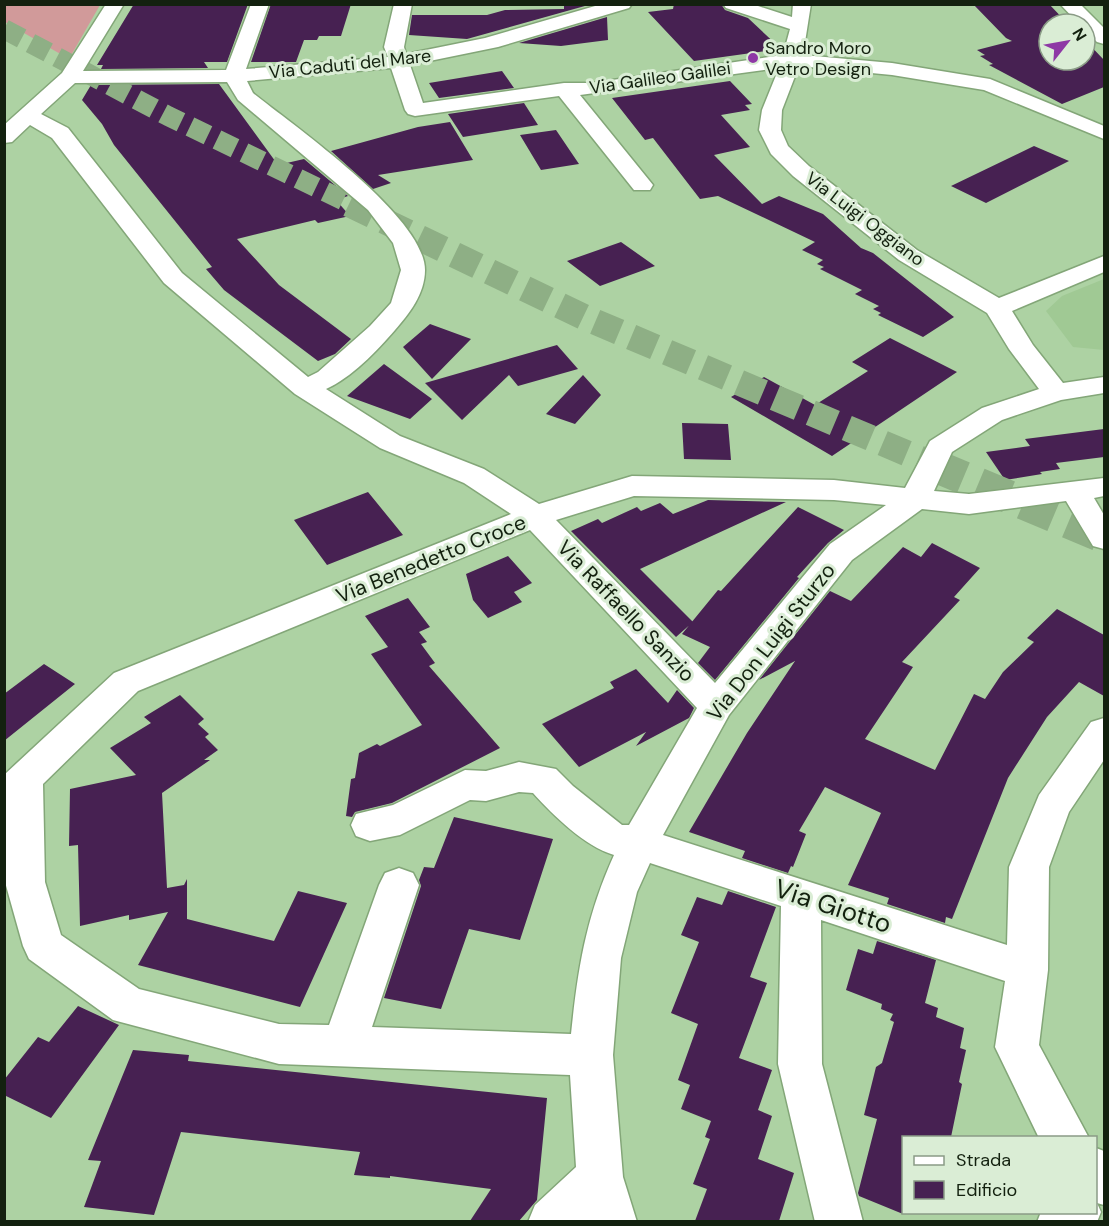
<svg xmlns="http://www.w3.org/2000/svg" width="1109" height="1226" font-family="'DM Sans',sans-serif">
<rect width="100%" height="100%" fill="#add2a3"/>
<path fill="#a0c994" d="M1104,279V350L1073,347L1046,311L1062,296Z"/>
<path fill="#d19a9a" d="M5,4H100V5L69,59L5,22Z"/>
<path fill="#472152" d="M134,4H248L227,62H204L208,68L101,69L103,65H97Z
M271,4H351L341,36H319L317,40H304L296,62H251Z
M572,4H592L467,39L409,35L412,15H487L505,10L564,9V6Z
M674,4H721L725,10L748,18L781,49L694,61L648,12L673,9Z
M973,4H1049L1068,24H1049V60H1085V40L1104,60V87L1062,104L989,65L993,64L980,56L985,55L977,50L1012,41L1006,38Z
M607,17L608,40L561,46L519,43Z
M502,71L514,88L439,98L429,83Z
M730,81L752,104L745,105L750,110L721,115L750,147L714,155L762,204L779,196L823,214L861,248L873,253L954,317L923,337L878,315L881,313L873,309L879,306L855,294L862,290L820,269L824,267L817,264L823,260L802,250L815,242L718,196L700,199L653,138L645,140L612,98Z
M219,84L278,165L304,159L348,196L336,200L350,216L318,223L315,220L237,239L279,285L351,339L335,354L318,361L224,290L206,269L212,267L114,145L102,124L82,100L91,85Z
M524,103L538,125L463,137L448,114Z
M450,122L473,160L378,175L391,183L373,189L331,151L418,127Z
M556,130L579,164L541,170L520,135Z
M1034,146L1069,161L986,203L951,186Z
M621,242L655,266L600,286L567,261Z
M430,324L471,339L432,379L403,347Z
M890,338L957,372L832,456L731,397L764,377L815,405L868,371L852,362Z
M557,345L578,369L518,386L509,375L462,420L425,383Z
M384,364L432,399L410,419L347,396Z
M583,375L601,395L575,424L546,414Z
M682,423L728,424L731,460L684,459Z
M1104,429V457L1056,463L1060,469L1040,472L1042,474L1005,480L986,452L1030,446L1025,439Z
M368,492L403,535L327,565L294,520Z
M708,500L786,502L640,569L693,622L676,637L571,531L598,519L602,523L637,507L641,511L660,503L673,514Z
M798,507L844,530L828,543L797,577L799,578L715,680L698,663L710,647L682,634L718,590L721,591Z
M932,543L980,568L954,597L960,600L902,662L913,667L865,739L935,770L974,694L985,699L1003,672L1034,642L1027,638L1057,609L1104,635V696L1079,682L1047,717L1008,778L952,919L946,917L945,923L887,904L889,898L848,885L881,813L825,787L799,831L806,834L793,867L791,866L788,873L742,858L745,851L689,832L747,733L795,661L759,680L830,591L851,601L903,547L921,557Z
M508,556L532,583L514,592L522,602L488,618L473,600L466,574Z
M408,598L430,627L419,632L427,642L421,644L435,663L429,666L500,748L392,803L355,812L352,817L346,816L351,779L355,778L359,753L377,744L380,746L422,725L371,654L388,647L365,616Z
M44,664L75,684L4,741V694Z
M636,669L668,703L677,690L694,708L689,718L636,746L646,732L579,767L542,724L614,688L610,682Z
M180,695L204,719L198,724L209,734L205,737L218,750L204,760H210L162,793L167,888L184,885L187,879V919L274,941L298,891L347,903L300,1007L138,965L168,912L129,920V915L80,926L78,845L69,846L70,789L136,775L110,748L151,723L144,717Z
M454,817L553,839L520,940L469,929L441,1009L384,998L421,886L419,880L424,867L434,868Z
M728,891L776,907L750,977L767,983L739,1058L772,1070L758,1110L772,1116L758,1159L794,1173L779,1221H695L707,1189L693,1184L710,1139L705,1137L711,1121L681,1109L690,1085L678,1080L698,1024L671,1013L699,942L681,935L697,897L722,905Z
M877,941L936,960L925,1003L938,1008L936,1017L964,1028L960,1048L966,1050L959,1082L962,1084L951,1137H903V1214L859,1196L858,1193L877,1119L864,1115L876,1067L882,1063L894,1022L890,1020L893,1014L881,1009L882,1004L846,990L858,949L873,954Z
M78,1006L119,1025L51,1118L4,1095V1080L38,1037L49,1042Z
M133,1050L189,1055L188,1061L547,1098L537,1200L519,1221H470L491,1189L390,1176V1178L354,1175L360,1152L181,1132L154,1215L84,1207L101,1161L88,1160Z"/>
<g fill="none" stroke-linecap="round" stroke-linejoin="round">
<path stroke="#8eaf85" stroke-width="20" stroke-dasharray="20 10" stroke-linecap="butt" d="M4,29L168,116L353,205"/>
<path stroke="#8eaf85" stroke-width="26" stroke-dasharray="26 13" stroke-linecap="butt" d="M349,204L586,318L937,466"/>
<path stroke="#8eaf85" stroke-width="33" stroke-dasharray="33 16" stroke-linecap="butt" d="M933,465L1104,537"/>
<defs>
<path id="minor" d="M106,4H124L83,71L226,70L251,4H269L246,69L388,57L384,47L394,4H412L404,47L406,54L485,38L602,4H632L629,8L498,47L410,65L423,103L564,83H592L783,55L790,29L726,8L723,4H752L792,17L793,4H811L803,55L892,63L990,79L1104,126V139L984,90L892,75L799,66L782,110L781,130L788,146L809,166L917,250L999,298L1104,256V272L1012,311L1033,345L1063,383L1104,377V393L1061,400L1002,420L952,452L934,491L969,494L1104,478V496L1094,498L1104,515V549L1093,546L1066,501L969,514L922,509L852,560L729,715L663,835L1007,945L1009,867L1039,795L1091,722L1104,718V760L1069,812L1049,867L1048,970L1039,1045L1089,1138H1039L995,1047L1005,981L821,920L822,1064L863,1222H815L778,1064L781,906L650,863L637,892L621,958L613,1055L623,1177L637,1222H528L535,1205L576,1167L570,1075L279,1064L113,1020L29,959L23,946L5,882L4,775L114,673L511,514L464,483L380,448L295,394L164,283L52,138L30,125L12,142L4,143V125L62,73ZM391,68L405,110L408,114L415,116L559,96L634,190H650L653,185L580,95L779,68L762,110L759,130L771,154L793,176L899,260L987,313L1009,349L1039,389L982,408L930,441L905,488L834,480L632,476L539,504L484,469L400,436L326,389C351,378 377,351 395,330C409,314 425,294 425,270C425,217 294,126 253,93L247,81ZM227,82L238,100L368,210L393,243L401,270L391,303L370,326L318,372L308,377L182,273L68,128L41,114L75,83ZM634,496L834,500L886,505L830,544L715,683L556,520ZM530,530L697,708L629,825H622L573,786L556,769L519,762L486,771L465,770L393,805L356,814L351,825L356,836L370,841L400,835L470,800L486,801L519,792L533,793C554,816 584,846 614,855C586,917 578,967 571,1034L372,1027L419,885L413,873L399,868L385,873L379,885L329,1025L279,1024L139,989L61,935L45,882L43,784L138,691Z
M1060,4H1080L1104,28V44L1097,42L1085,30V24H1079Z
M1096,1148L1104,1151V1205L1097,1203L1101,1212L1097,1222H1037L1041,1212H1096Z"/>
</defs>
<use href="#minor" stroke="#83a678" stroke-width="3"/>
<use href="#minor" fill="#fff" fill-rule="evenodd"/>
</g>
<circle fill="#8e38a5" stroke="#daedd5" stroke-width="2" cx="753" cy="58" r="6"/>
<g text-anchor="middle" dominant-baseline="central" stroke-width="6" stroke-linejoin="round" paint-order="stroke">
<g font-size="18" fill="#13210f" stroke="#daedd5" text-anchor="start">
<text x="765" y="48">Sandro Moro<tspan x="765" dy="21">Vetro Design</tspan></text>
</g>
<g font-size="18" fill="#13210f" stroke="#daedd5">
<text transform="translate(350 64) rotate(-6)">Via Caduti del Mare</text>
<text transform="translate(660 78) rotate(-8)">Via Galileo Galilei</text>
<text transform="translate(865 219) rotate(37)">Via Luigi Oggiano</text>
</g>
<g font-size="21" fill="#13210f" stroke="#daedd5">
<text transform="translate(431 559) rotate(-22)">Via Benedetto Croce</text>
<text transform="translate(626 611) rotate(46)">Via Raffaello Sanzio</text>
<text transform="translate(771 642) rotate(-52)">Via Don Luigi Sturzo</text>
</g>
<g font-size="26" fill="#13210f" stroke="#daedd5">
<text transform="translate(833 906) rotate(18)">Via Giotto</text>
</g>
</g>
<rect width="1109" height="1226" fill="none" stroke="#13210f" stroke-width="12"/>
<rect x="902" y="1136" width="195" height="78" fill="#daedd5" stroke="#8a9b86" stroke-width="1.5"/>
<rect x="914" y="1156" width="30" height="9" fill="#ffffff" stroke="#8a9b86" stroke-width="1.5"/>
<text x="956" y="1166" font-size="18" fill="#13210f">Strada</text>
<rect x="914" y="1181" width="30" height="18" fill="#472152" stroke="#8a9b86" stroke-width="1.5"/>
<text x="956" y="1196" font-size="18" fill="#13210f">Edificio</text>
<g transform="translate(1067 42) rotate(59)"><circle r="28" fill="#daedd5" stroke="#8a9b86" stroke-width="1.5"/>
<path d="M0-4.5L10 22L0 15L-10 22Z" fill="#8e38a5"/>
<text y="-9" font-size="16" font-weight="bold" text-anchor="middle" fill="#13210f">N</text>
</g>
</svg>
